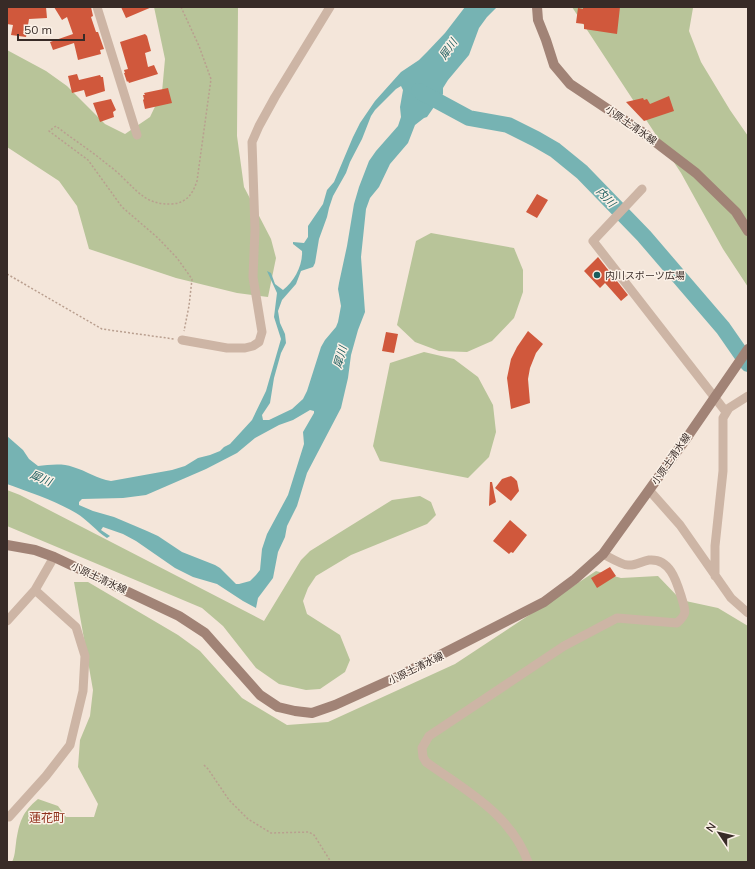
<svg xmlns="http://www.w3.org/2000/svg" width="755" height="869" font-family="Mulish,'Noto Sans JP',sans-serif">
<rect width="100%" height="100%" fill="#f4e6da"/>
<path fill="#b8c499" d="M154,7H238L237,136L244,187L271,239L276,258L268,297L237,293L176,278L89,249L77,206L59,181L7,147V50L46,71L67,86L105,124L125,134L150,117L162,92L165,59Z
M572,7H694L693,8L689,31L701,62L730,110L748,136V287L723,249L681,173Z
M431,233L514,248L523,270V292L514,318L492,341L467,352L439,351L415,342L397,325L416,241Z
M424,352L454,359L478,377L493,405L496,432L489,457L468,478L380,461L373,446L390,363Z
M7,490L20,495L264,621L301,560L310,551L392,500L420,496L431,502L436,515L427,524L351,555L316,576L308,588L303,601L307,614L340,635L350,660L345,672L320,689L306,690L279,684L256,668L223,626L202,608L7,526Z
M596,571L621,578L658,576L681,600L718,608L748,626V862H12C15,856 15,850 16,843C19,823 22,812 38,799L58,806L66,817H94L98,804L78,767L80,740L90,716L93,690L74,582H88L178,635L200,651L242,698L287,725L328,722L455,664Z"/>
<path fill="#76b3b3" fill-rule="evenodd" d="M465,7H497L487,17L479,28L469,55L448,80L443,88V94L427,117L424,118L415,125L408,143L390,164L379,187L370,198L366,209L361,257L365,312L358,330L351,355L348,378L341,408L307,473L297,506L287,526L285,537L278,552L273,578L258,598L256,608L243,601L217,584L193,577L175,568L136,541L123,534L103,527L101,530L110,536L107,538C96,531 88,520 76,513C56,501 29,492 7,484V436L23,450L29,459L38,466C49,465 62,463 73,467C87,471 97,479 111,481L172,470L185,466L198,458L210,455L220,451L224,447L230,444L252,420L266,391L281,339L274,317L277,293L267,271L271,273L275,284L283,290C294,282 303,265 302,251L293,244V242L304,243L308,237V226L323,204L327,190L334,182L353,137L360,123L375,101L401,72L419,60L427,52L445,33ZM401,86L403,90L400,107L401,117L398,126L376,151L369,161L359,187L354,204L347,246L339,283L338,289L341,306L338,322L336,327L325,340L321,347L307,391L303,399L292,409L269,420H263L262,415L270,403L274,378L281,353L286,343L285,334L280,323L278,311L282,300L296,284L301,271L313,267L315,263L319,239L327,217L329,208L333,196L346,173L350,162L362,139L371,116L375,110L396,89ZM310,410L314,411V413L303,432L304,444L288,495L267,534L262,549L260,570L256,575L250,581L239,584H236L220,568L215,565L182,552L158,536L147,531L114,517L93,511L79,505V502L82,499L123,498L146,495L206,469L237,453L255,438L279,425L293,420Z"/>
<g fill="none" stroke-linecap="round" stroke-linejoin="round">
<path stroke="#76b3b3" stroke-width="16" d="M419,91L469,118L508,125L536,139L555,150L582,172L644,236L723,328L748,364"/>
</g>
<path fill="#d0583c" d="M8,7H46L47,18L29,19L26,37L11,35L13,25L7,24Z
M54,7H91L93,16L91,17L96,32H98L104,49L100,50L101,54L78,60L74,43L53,50L50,42L73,34L67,17L62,20Z
M121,7H152L126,18Z
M583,7H620L617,34L584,29V24L576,23L578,8L583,9Z
M145,34L147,36L151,51L145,53L148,67L154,65L158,74L129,83L128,81L127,82L124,73H125L124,70L128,69L120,42Z
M77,74L79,80L100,75L101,77H103L105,91L86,97L84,90L72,93L68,76Z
M168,88L172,103L145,109L143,100L144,99L143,95H145L144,93Z
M669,96L674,111L644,121L626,102L643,98L644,100L647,99L650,104Z
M111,99L116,110L113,112L114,117L100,122L93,103Z
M537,194L548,200L537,218L526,212Z
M598,257L628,295L621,301L605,283L600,288L584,271Z
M528,331L543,344L536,353L530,368L528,379L530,403L511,409L507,378L511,359L517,347Z
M386,332L398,334L394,353L382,351Z
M511,476L514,478L517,481L519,491L511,501L495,488L502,479Z
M490,482H492L496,502L489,506Z
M510,520L527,535L513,553L511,552L509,554L493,541Z
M610,567L616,576L597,588L591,578Z"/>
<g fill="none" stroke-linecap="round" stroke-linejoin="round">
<path stroke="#b99f8f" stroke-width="1.5" stroke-dasharray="2 2" stroke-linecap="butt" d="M181,7L199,46L211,79L197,181C193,193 187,203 172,204C148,205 140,194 123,178C117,171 109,166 102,160C87,148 71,138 56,126L49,131L88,160L122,207L158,238L177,258L192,279L189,306L184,331
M7,274L102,329L174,339
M204,765L208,769L229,800L248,819L271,833L309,832L314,835L331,862"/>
<path stroke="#cdb5a5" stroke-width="9" d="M97,7L137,135
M642,189L593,241L726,412
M182,340L227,348H245L253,346L259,342L262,332L253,277L255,230L252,142L259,126L275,97L330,7
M649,490L680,525L731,598L748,613
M715,576V546L723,471V418L729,408L748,396
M7,621L35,590L54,557
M7,816L9,817L46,776L70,745L83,691L85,656L76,627L35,590
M528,862C511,814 465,790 426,762L423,757L422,748L429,736L564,646L617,618L677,623C687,614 686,612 682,599C677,583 671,558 649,560C642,561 635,566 628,565C622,565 609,557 603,554"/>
<path stroke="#a18376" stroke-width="10" d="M537,7L538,20L546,40L554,65L570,84L645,134L696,173L736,212L748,231
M7,545L35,550L54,557L179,616L205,633L260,695L278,707L295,711L312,713L335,705L399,676L544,602L575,579L603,554L688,436"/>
<path stroke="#a18376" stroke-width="10" d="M688,436L748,349"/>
</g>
<circle fill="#195c5d" stroke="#fbf1e7" stroke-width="1.5" cx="597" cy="275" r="4"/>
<g text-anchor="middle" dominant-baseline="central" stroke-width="3" stroke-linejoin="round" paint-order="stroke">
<g font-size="10" fill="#382b27" stroke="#fbf1e7">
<text transform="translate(631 125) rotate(35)">小原土清水線</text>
<text transform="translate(671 459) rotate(-55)">小原土清水線</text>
<text transform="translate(99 578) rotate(25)">小原土清水線</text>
<text transform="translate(416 668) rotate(-26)">小原土清水線</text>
</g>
<g font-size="10" fill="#382b27" stroke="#fbf1e7" text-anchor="start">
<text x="605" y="275">内川スポーツ広場</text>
</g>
<g font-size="11" font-style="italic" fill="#195c5d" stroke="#fbf1e7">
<text transform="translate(448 49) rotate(-55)">犀川</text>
<text transform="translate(606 197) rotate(46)">内川</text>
<text transform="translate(340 357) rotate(-74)">犀川</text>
<text transform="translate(41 478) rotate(22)">犀川</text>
</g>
<g font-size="12" fill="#8e2e19" stroke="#fbf1e7">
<text x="47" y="817">蓮花町</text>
</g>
</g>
<rect width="755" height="869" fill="none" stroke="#382b27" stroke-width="16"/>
<g transform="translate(719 833) rotate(305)" stroke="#fbf1e7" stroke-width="3" paint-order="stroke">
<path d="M0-3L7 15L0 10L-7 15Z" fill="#382b27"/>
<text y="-6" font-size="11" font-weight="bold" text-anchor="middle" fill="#382b27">N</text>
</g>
<path d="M18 34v6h66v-6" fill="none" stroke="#382b27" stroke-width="2"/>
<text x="24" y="34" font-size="12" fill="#382b27" stroke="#fbf1e7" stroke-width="3" paint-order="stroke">50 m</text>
</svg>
